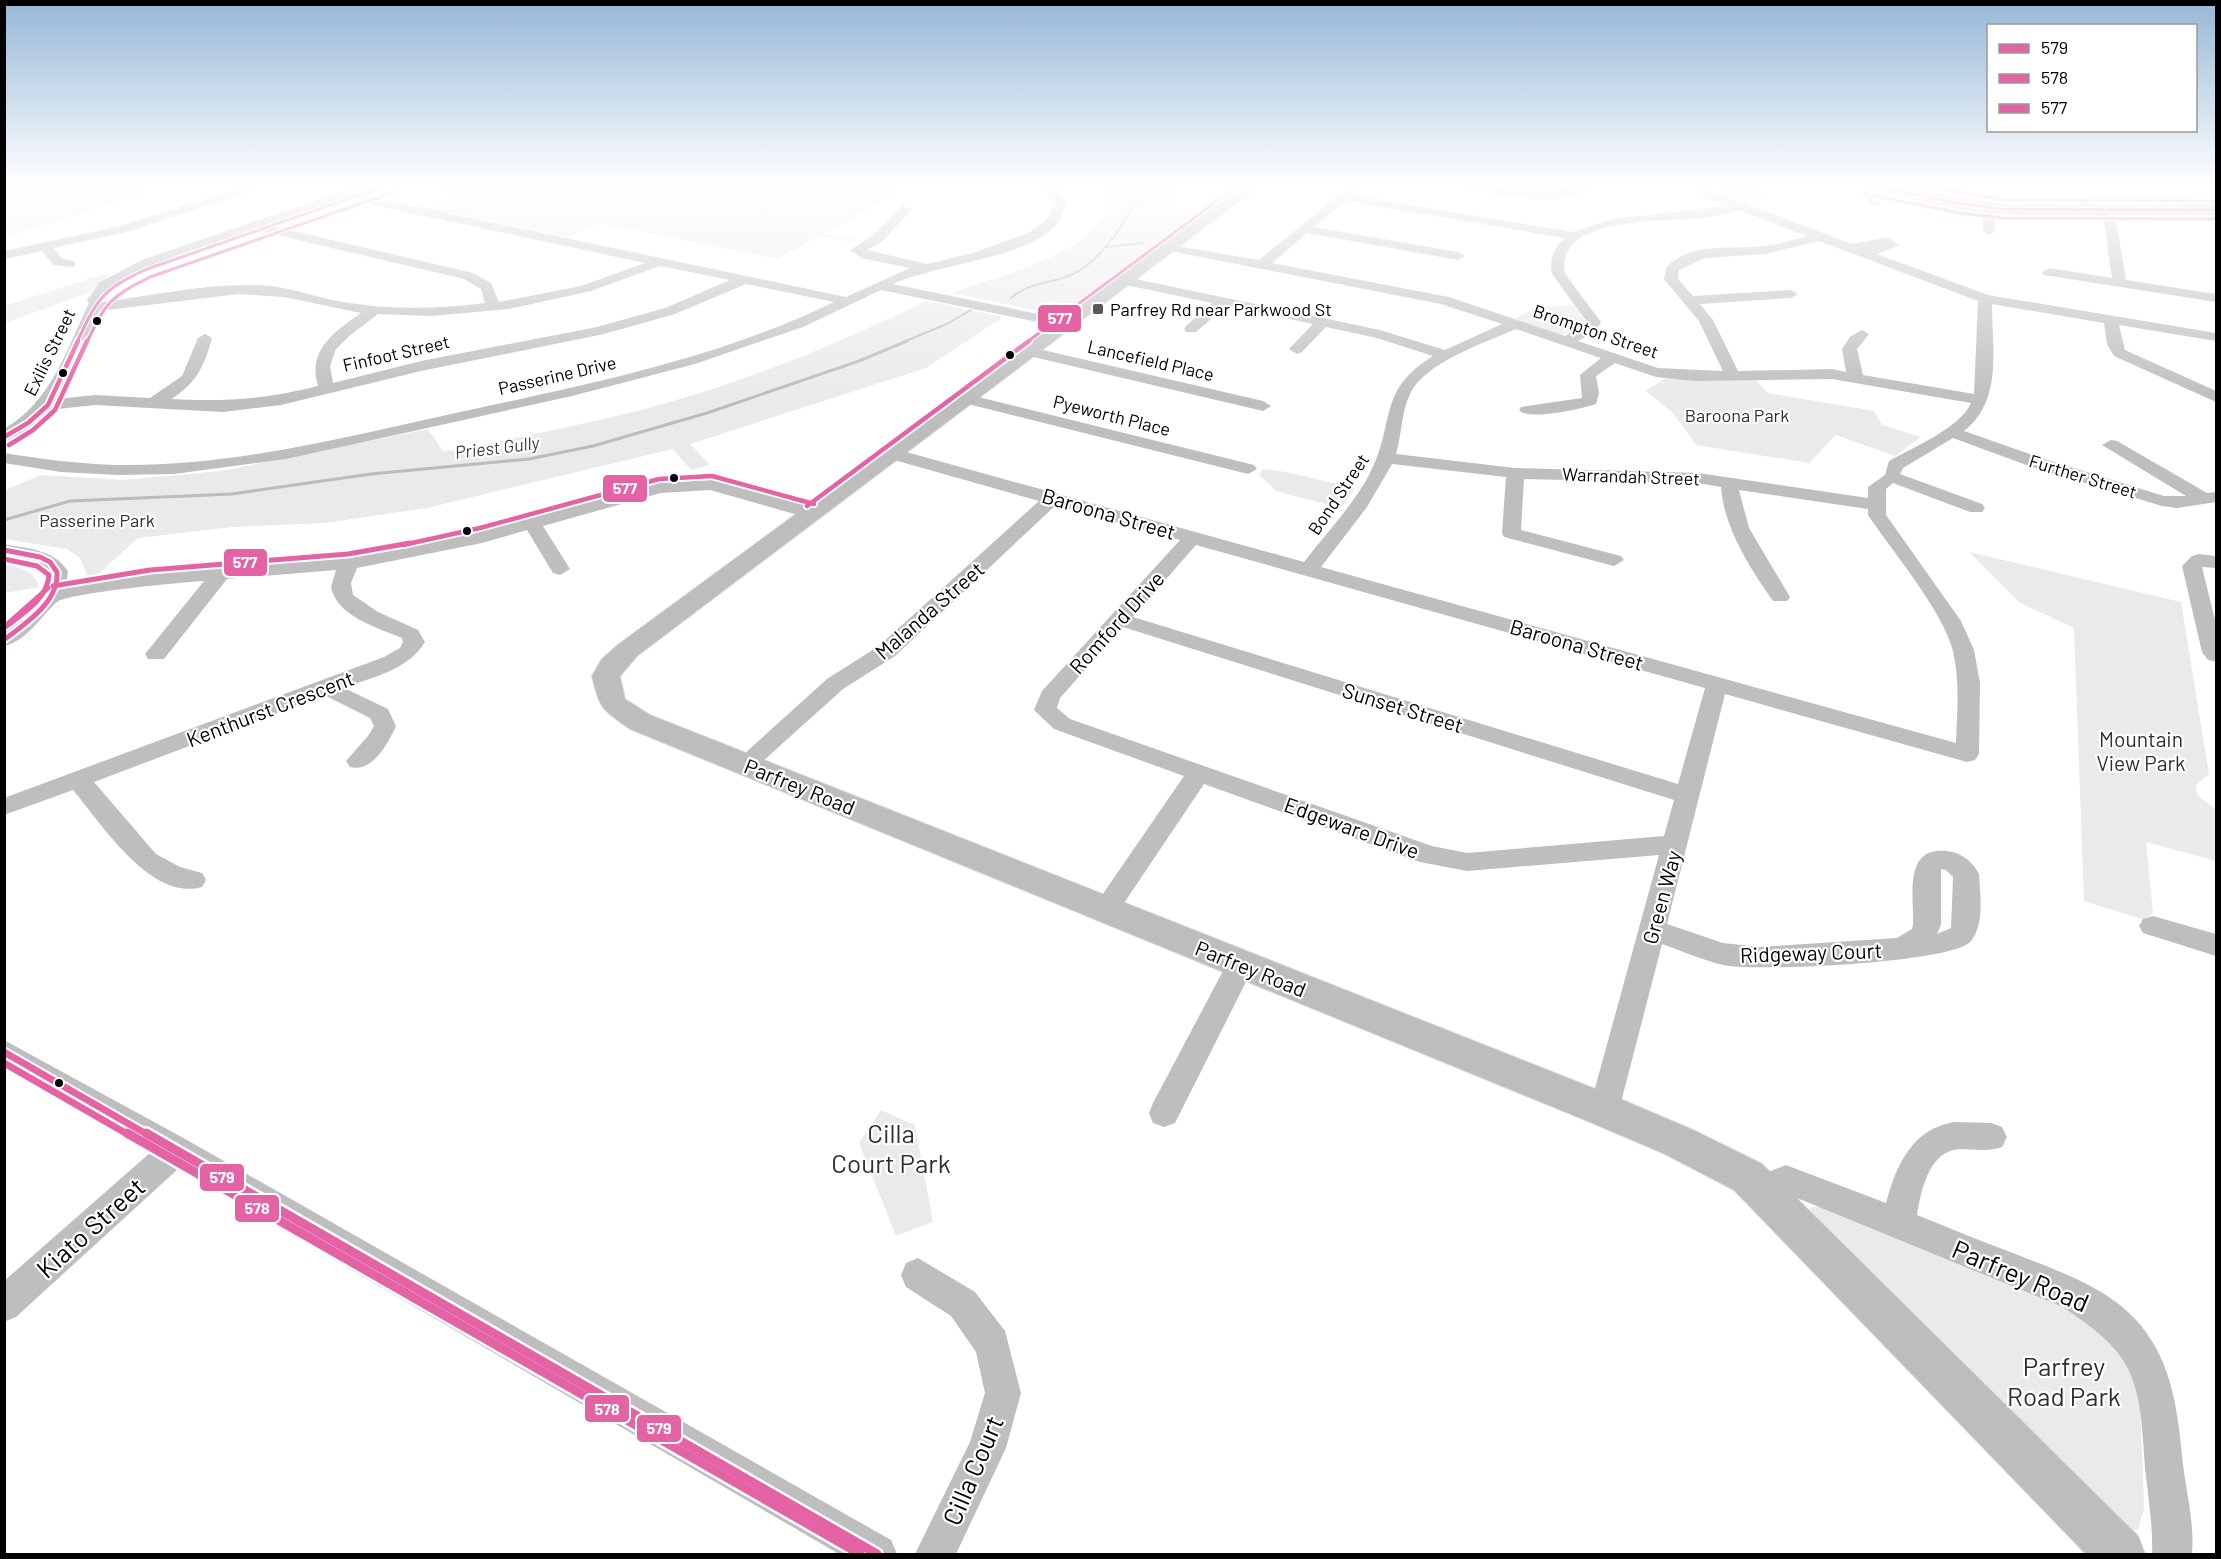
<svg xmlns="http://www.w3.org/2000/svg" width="2221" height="1559" font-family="Barlow,sans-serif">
<rect width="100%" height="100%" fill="#fff"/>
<path fill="#eaeaea" d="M5,184H174L5,237Z
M881,184L897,187L1002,184L903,189L823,234L857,240L853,242L819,236L777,259L599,223L567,237L427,208L457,196L404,185Z
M1097,184H1187L1178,190L1172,213L1201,219L1076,307L1048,301L1035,310L951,293C994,277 1096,254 1108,205Z
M1713,184H1742L1762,189L1763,196C1744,196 1723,205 1713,184Z
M104,274L109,275L91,292L5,323L4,306Z
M926,301L1003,317L926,368L690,444L710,465L691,470L673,449L427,508L325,523L232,527L138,538L96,576L88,577L80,558L67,549L5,539V490L41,475L123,480L221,471L428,429L443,451L460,450C518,437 576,426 633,412C735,386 832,347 926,301Z
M1574,305L1584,320L1581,327L1561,336L1514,319L1535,308Z
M1667,377L1754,378L1768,393L1874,411L1882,425L1921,437L1895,456L1836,435L1809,463L1696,445L1673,413L1646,391Z
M1263,469L1286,472L1355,488L1341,508L1276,491L1259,475Z
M1969,552L2181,602L2209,774L2196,785L2197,795L2216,809V861L2146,842L2153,913L2145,920L2084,901L2074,628L2020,603Z
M4,564C20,568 34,570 39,587L5,593Z
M881,1110L915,1125L933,1222L896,1236L859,1143Z
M1812,1207H1822L2078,1312L2130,1362L2139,1389L2143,1471L2144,1509L2138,1530L2125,1529L1808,1214Z"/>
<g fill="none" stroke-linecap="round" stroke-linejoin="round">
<path stroke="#bcbcbc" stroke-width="2" d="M1105,247L1144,243
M1011,298C1032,280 1052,285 1075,273C1105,258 1130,212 1148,184
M903,342L947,324L971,310"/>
<path stroke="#bcbcbc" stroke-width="3" d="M4,520L70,501L232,494L371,474L529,459L593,446L707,413L859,361L907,341"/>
<defs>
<path id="major" d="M1246,184H1262L637,656L620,676L625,699L650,715L1618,1098L1693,1130L1762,1164L2138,1536L2145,1554H2086L1734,1190L1665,1154L1590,1122L630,729C602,709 600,710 592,676L602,659L619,644Z
M1857,184H1885L1962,199L2004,204L2216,205V214H2004L1962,209L1864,188Z"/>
</defs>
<use href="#major" stroke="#dbdbdb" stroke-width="2"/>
<path fill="#bebebe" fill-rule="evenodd" d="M254,184H272L127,232L53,248L62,259L75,261V267L53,265L42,251L4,259V251L120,226Z
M364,184H381L357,194L846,297L910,268L861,258L850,250L872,236L902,206L912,209L882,242L867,250L927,264L973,253L1030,232L1048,218L1054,204L1043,184H1055L1066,204C1064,209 1062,216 1059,221C1037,257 932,265 893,284L1067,320L1074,324L1067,328L881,290L803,327L695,364L572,396L286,459L174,474L118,475L61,472L4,463V453C42,459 79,464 117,465C239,467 360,433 479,408C599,382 723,356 834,302L746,284L675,314L604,334L421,371L281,405L223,412L95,405L49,410L29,429L4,442V429C52,401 66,350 89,303L87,300L100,282L142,260ZM344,199L645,263L581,286L499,302L491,283L473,273L268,225ZM255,230L464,279L481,289L485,303C439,309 389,310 343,302C319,298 296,289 271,286C215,281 158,295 103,302L101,300C126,266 214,244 255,230ZM660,266L730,280L665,308L597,327L421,361L333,383L330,366L336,349L348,337L378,314L431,316L509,309L591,291ZM239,294L284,297L361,313C334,332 307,350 318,386C266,399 225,402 171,399C196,384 205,365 212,338L205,334L198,338L182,376L150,398L95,395L57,399L69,378L99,311Z
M1452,184C1482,184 1510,191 1540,191C1559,191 1576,184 1595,184C1570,208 1510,197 1479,191C1470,190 1459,190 1452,184Z
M1687,184H1701L1714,192L1852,244L1887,237L1900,245L1877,254L1988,295L2216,333V341L2119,325L2125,350L2216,391V402L2114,356L2107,344L2104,323L1992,304C1992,348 2003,401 1964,431L2041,458L2164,496H2186L2102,445L2111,440L2117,441L2207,493L2216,492V502L2177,508L2162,506L2029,466L1953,438L1903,468L1900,474L1982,504L1985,508L1982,512H1970L1893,483L1886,489V515L1961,621L1974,650L1980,683L1979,754L1975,760L1967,762L1725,694L1667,924L1723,943L1760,947L1897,938L1912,929L1913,925C1914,895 1903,846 1947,851C1962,853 1972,861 1979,874C1980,895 1985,923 1971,941C1955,963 1754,972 1723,965C1702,960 1682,951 1662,944L1619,1110L1615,1120L1604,1124L1593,1120L1589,1110L1659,855L1467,871L1420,862L1204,784L1116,915L1107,918L1098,915L1094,908L1098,901L1184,776L1054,729L1034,710L1042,691L1180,540L1056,505L895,656L843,689L753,770L745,772L737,770L733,764L827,679L879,646L1039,501L887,458L884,454L887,450H899L1304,562C1326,533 1353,506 1370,473C1396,423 1376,391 1433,356L1377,338L1326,327L1302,352L1297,354L1289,349L1313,324L1226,306L1196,332H1186L1184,329L1186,326L1212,303L1121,284V278L1126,277L1380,330L1445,350L1502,324L1441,304L1170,251L1164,247L1165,244L1259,260L1352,184L1360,187L1352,195L1573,232L1613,219L1727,206L1706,198ZM1345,201L1564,238C1554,249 1549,259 1552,274L1587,322L1565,336L1449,297L1272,263L1307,233L1458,260L1465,256L1458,252L1314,227ZM1739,210L1807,236C1793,240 1779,244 1765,246C1735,250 1689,241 1666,268L1664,279L1699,321L1723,371L1658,368L1578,341L1596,331L1601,322L1565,274C1554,218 1658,221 1693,219C1709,218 1724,214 1739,210ZM1819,241L1978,301L1974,394L1863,375L1857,349L1869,334L1862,330L1850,337L1842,349L1846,372L1832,369L1738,371L1713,320L1700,304L1791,298L1798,294L1791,290L1693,296L1678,279L1679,270L1705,258L1765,254ZM1516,329L1601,358L1580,375L1582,398L1521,407L1519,410C1528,421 1582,409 1596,404L1599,393L1596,376L1615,363L1656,377L1694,381L1832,379L1971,403C1960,428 1912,448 1889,461L1885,475L1868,487V498L1698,473L1515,468L1396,454C1402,434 1401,413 1410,394C1425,362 1485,343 1516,329ZM1392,464L1506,477L1502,533L1504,537L1614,566L1624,560L1621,556L1521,530L1524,479L1698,483L1721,487C1724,528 1750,568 1773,601H1787L1790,597L1749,528L1739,490L1868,509V515C1892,551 1943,611 1953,651C1960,682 1957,712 1956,743L1321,567L1367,507ZM1196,545L1705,688L1678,784L1133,617ZM1123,627L1674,800L1664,836L1467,853L1432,846L1070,719L1057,708L1060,698ZM1941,869L1946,870L1953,877L1951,928L1937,934L1941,925Z
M1902,188L1906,189V195L1882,196L1879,206H1871L1867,199L1875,190Z
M2087,201L2116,220L2126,280L2216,294V302L2044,275L2042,272L2049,268L2112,278L2104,222L2083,208V202Z
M1989,211L1995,215V231L1989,235L1983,231V215Z
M1030,347L1263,401L1271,406L1263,411L1025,355L1022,352Z
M966,394L1254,465L1257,469L1248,474L960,402L958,399Z
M711,480L819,509L821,513L812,519L710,490L661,493L543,526L570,569L560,575L553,573L527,530L482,543L357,568L351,583L353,595L378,612L418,630L425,642C408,670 373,677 344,688L388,709L396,726C388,744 372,773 350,767L346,761L368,736L374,726L370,718L324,695L94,782L156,854L180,867L202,873L206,880L202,887C151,902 101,823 73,790L4,815V798L384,657L400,648L403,642L402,638C378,628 336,616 331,587L336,570L227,579L164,659H148L145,654L204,581C184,582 68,593 57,602C41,616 27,641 4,646V629C18,618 68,582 41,565C31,558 16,558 4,556V544C29,549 53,549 68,571L66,587L151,573L349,557L389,551L479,532L660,483Z
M2199,554L2216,556V568L2202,567L2216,624V662L2208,660L2202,652L2182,566L2192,556Z
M2153,916L2216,934V956L2143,933L2139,926L2143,919Z
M1241,953L1251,956L1255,964L1175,1123L1164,1127L1153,1123L1149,1113L1153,1103L1231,956Z
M4,1040L187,1140L891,1540L897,1554H839L178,1169L16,1317L4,1322V1281L151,1152L4,1067Z
M1955,1122L1991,1123L2002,1127L2007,1137L2002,1147C1988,1152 1975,1149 1960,1149C1929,1150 1921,1191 1917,1215C1951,1229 1984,1242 2018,1255C2067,1275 2120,1291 2150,1338C2173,1373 2178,1415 2182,1455C2185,1488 2195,1522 2192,1554H2152C2153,1528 2149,1503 2146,1477C2142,1441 2144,1398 2126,1365C2112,1340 2086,1323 2063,1307L1802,1200L1787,1195L1777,1206L1765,1210L1753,1206L1749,1195L1763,1174L1786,1165L1886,1203C1896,1166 1912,1128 1955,1122Z
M918,1258L975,1292L1005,1331L1021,1393L1006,1448L956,1554H915L970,1442L985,1393L976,1352L951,1316L906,1287L901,1275L906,1263Z"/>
<use href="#major" fill="#bdbdbd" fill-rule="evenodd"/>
<defs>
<path id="bus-1-far4" d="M1864,184L1962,204L2004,209L2216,210
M77,342C98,298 101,290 147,269L391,184"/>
<path id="bus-1-far3" d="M4,437L28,423L48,405L78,341"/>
<path id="bus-1-far2" d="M4,550L40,557L50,562L57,572C59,602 26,623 4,640"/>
<path id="bus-1-far1" d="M4,1052L148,1135"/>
<path id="bus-1" d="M146,1133L877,1554"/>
<path id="bus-2-far4" d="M1862,193L1960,213L2003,218L2216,219
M87,342C106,302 110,297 150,277L394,192"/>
<path id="bus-2-far3" d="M9,445L33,430L55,410L87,341"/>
<path id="bus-2-far2" d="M4,559L37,566L49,575C47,600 22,614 4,628"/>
<path id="bus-2-far1" d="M4,1063L129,1135"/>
<path id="bus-2" d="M127,1133L860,1554"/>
<path id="bus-3-far2" d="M1909,184L2005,200L2216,201
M1027,342L1240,184"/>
<path id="bus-3-far1" d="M807,506L1029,341
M403,545L480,528L659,479L712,476L814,504"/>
<path id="bus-3" d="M53,586L150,570L348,554L410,543
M4,627L48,588"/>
</defs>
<use href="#bus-1-far4" stroke="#fff" stroke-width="5"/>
<use href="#bus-1-far3" stroke="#fff" stroke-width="8"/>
<use href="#bus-1-far2" stroke="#fff" stroke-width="9"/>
<use href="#bus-1-far1" stroke="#fff" stroke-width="11"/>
<use href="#bus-1" stroke="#fff" stroke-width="14"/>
<use href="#bus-2-far4" stroke="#fff" stroke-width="5"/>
<use href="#bus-2-far3" stroke="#fff" stroke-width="8"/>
<use href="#bus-2-far2" stroke="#fff" stroke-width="9"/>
<use href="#bus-2-far1" stroke="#fff" stroke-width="11"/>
<use href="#bus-2" stroke="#fff" stroke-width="14"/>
<use href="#bus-3-far2" stroke="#fff" stroke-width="5"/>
<use href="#bus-3-far1" stroke="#fff" stroke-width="8"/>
<use href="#bus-3" stroke="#fff" stroke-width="9"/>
<use href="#bus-1-far4" stroke="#e463a4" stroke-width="3"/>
<use href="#bus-1-far3" stroke="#e463a4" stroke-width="4.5"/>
<use href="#bus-1-far2" stroke="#e463a4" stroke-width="5"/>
<use href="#bus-1-far1" stroke="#e463a4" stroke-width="7"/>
<use href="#bus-1" stroke="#e463a4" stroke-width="9"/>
<use href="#bus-2-far4" stroke="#e463a4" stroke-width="3"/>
<use href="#bus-2-far3" stroke="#e463a4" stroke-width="4.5"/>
<use href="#bus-2-far2" stroke="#e463a4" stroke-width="5"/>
<use href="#bus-2-far1" stroke="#e463a4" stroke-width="7"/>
<use href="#bus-2" stroke="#e463a4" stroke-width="9"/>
<use href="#bus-3-far2" stroke="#e463a4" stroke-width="3"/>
<use href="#bus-3-far1" stroke="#e463a4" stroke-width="4.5"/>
<use href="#bus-3" stroke="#e463a4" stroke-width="5"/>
</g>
<linearGradient id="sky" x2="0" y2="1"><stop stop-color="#96b7d6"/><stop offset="0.46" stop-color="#fff"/><stop offset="1" stop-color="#fff" stop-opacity="0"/></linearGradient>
<rect width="2221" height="402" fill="url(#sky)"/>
<rect fill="#595959" stroke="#fff" stroke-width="2" x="1092" y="303" width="12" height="12" rx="3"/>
<g fill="#000" stroke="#fff" stroke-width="2">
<circle cx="97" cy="321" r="5"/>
<circle cx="1010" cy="355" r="5"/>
<circle cx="63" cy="373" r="5"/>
<circle cx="674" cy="478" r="5"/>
<circle cx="467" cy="531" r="5"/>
<circle cx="59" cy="1083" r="5"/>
</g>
<g text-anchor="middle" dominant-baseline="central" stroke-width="4.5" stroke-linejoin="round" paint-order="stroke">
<g font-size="18" fill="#000" stroke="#fff" text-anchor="start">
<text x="1110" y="309">Parfrey Rd near Parkwood St</text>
</g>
<g font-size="18" fill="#000" stroke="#fff">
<text transform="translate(1596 331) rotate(19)">Brompton Street</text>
<text transform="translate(49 352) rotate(-64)">Exilis Street</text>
<text transform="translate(396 353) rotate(-13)">Finfoot Street</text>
<text transform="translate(1151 360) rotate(13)">Lancefield Place</text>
<text transform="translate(557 375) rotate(-13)">Passerine Drive</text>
<text transform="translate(1112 415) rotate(14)">Pyeworth Place</text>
<text transform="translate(1631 476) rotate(2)">Warrandah Street</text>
<text transform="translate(2083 476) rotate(17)">Further Street</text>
<text transform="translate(1338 494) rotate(-56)">Bond Street</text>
</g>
<g font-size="18" fill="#2f2f2f" stroke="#fff">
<text x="1737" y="415">Baroona Park</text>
<text x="97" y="520">Passerine Park</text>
</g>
<g font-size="18" font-style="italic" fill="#404040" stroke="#fff">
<text transform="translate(497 447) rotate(-7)">Priest Gully</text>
</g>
<g font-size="21" fill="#000" stroke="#fff">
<text transform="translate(1109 513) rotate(16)">Baroona Street</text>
<text transform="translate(929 610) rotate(-41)">Malanda Street</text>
<text transform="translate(1116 622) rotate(-48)">Romford Drive</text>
<text transform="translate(1577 644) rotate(16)">Baroona Street</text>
<text transform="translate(1403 707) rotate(17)">Sunset Street</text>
<text transform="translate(270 708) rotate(-21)">Kenthurst Crescent</text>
<text transform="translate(800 786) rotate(22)">Parfrey Road</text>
<text transform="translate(1352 827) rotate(20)">Edgeware Drive</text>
<text transform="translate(1661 897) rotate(-75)">Green Way</text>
<text transform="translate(1811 952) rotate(-2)">Ridgeway Court</text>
<text transform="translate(1251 968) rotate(22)">Parfrey Road</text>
</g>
<g font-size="21" fill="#2f2f2f" stroke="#fff">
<text x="2141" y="738">Mountain<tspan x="2141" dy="24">View Park</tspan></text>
</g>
<g font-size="26" fill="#2f2f2f" stroke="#fff">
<text x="891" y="1132">Cilla<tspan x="891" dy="30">Court Park</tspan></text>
<text x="2064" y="1365">Parfrey<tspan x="2064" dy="30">Road Park</tspan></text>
</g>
<g font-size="26" fill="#000" stroke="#fff">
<text transform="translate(90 1227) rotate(-42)">Kiato Street</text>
<text transform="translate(2021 1275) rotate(23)">Parfrey Road</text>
<text transform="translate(972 1470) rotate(-67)">Cilla Court</text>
</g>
</g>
<g stroke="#fff" stroke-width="2">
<rect x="1037" y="304" width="45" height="29" rx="6" fill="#e463a4"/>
<rect x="602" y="474" width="46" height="29" rx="6" fill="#e463a4"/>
<rect x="223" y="548" width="45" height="29" rx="6" fill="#e463a4"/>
<rect x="199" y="1163" width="46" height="29" rx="6" fill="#e463a4"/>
<rect x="234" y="1194" width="46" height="29" rx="6" fill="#e463a4"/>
<rect x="584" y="1394" width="46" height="29" rx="6" fill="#e463a4"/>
<rect x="636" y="1414" width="46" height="29" rx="6" fill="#e463a4"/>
</g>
<g font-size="16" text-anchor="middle" font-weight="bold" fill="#fff">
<text x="1060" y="324">577</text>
<text x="625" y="494">577</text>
<text x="245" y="568">577</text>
<text x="222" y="1183">579</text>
<text x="257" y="1214">578</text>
<text x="607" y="1415">578</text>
<text x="659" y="1434">579</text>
</g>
<rect width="2221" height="1559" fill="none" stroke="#000000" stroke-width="12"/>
<rect x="1987" y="24" width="210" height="108" fill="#ffffff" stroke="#999999" stroke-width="1.5"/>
<rect x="1999" y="44" width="30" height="9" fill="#e463a4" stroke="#999999" stroke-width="1.5"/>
<text x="2041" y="54" font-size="18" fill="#000000">579</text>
<rect x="1999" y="74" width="30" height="9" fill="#e463a4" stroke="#999999" stroke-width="1.5"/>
<text x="2041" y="84" font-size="18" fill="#000000">578</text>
<rect x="1999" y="104" width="30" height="9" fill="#e463a4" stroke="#999999" stroke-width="1.5"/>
<text x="2041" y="114" font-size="18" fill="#000000">577</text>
</svg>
